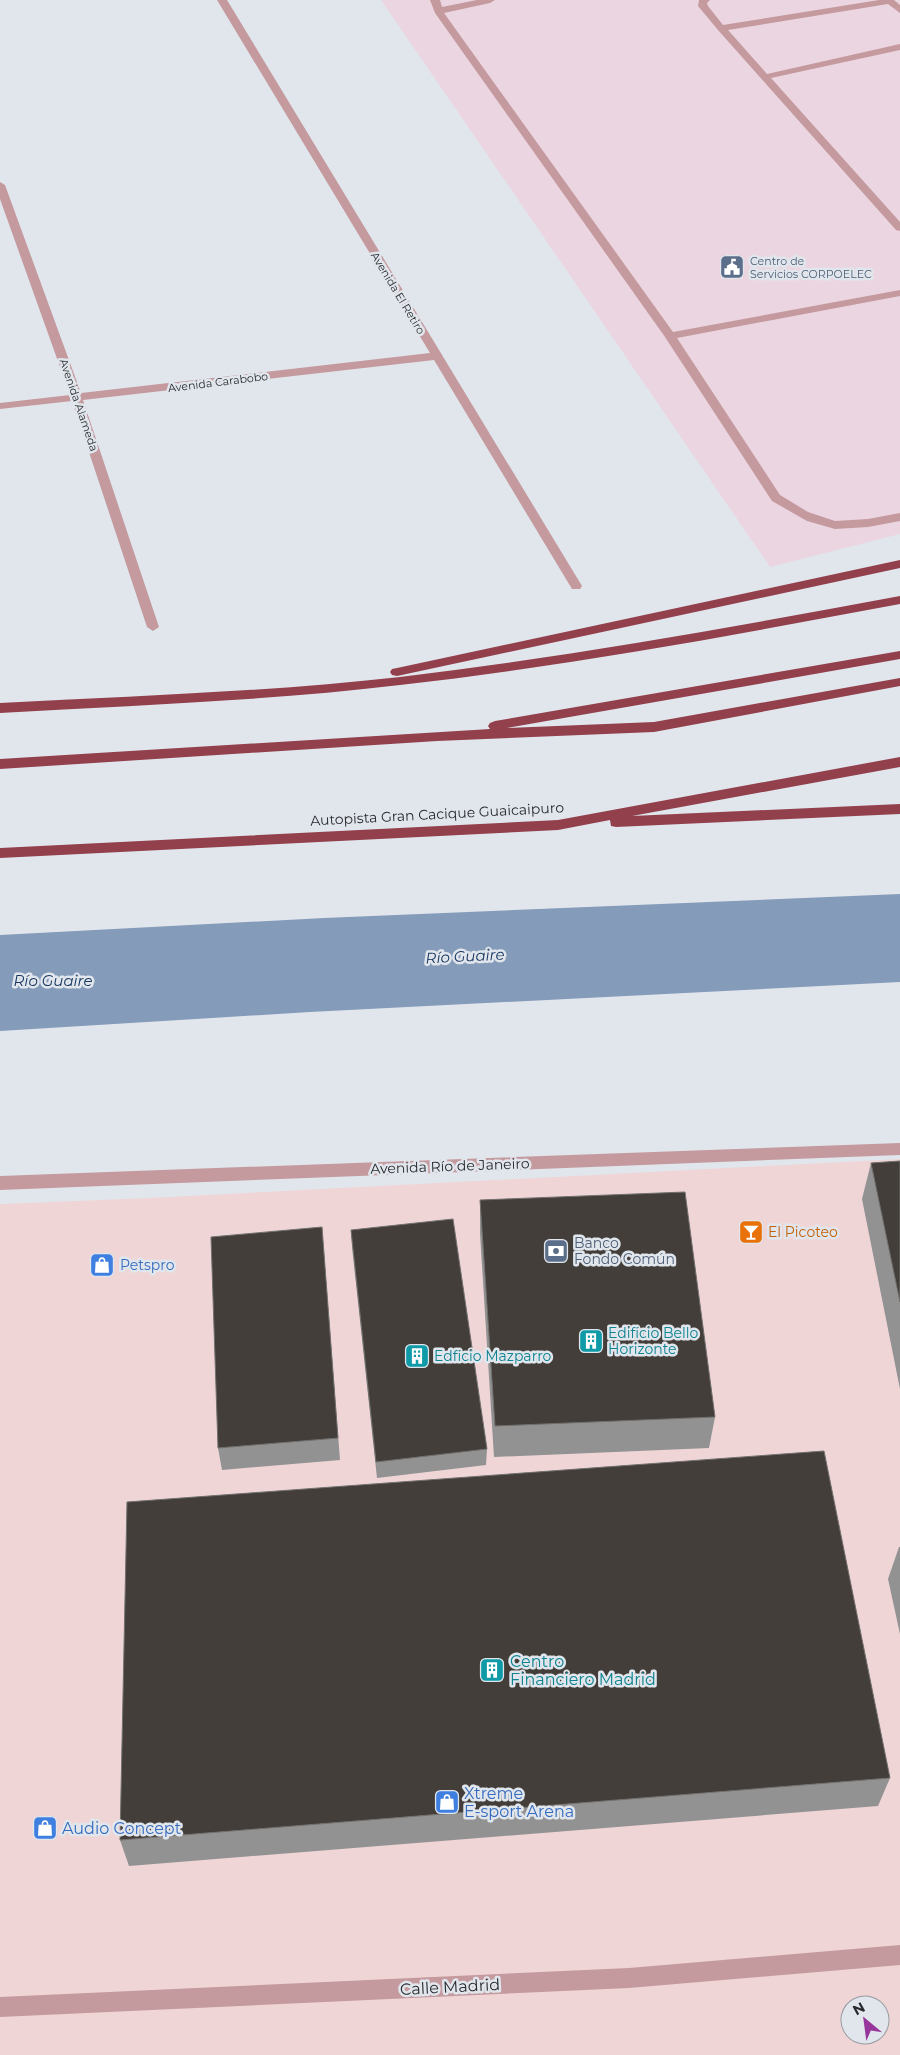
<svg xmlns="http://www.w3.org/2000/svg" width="900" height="2055" font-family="Montserrat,sans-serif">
<rect width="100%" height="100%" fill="#e1e6ed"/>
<path fill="#efd5d6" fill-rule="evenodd" d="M900,1159V2055H0V1204L150,1198ZM850,2005H880V2035H850Z"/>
<path fill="#ebd5e1" d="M381,0H900V534L770,567Z"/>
<path fill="#859bba" d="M900,894V982L310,1012L0,1031V935L324,918Z"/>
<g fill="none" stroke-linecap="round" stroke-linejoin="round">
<path fill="#c49a9e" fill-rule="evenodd" d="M217,0H227L582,586L580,589H572L434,360L83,400L159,627L153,631L147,627L72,401L0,409V403L70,395L0,199V182L5,185L81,393L430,353Z
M430,0H440L442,7L477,0H495L490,3L444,13L673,332L900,290V296L677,338L780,495L808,512L835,521L868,519L900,513V521L868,527L835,529L807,521L772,501L665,337L435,13Z
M699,0H710L707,3L708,6L723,25L879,0H894L900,5V13L888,4L728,30L767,74L900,44V50L771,78L900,222V231L896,230L718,30L698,6Z
M900,1143V1155L0,1190V1176Z
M900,1945V1965L629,1988L0,2017V1997L629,1968Z"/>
<path fill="#93404d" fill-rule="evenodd" d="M900,560V568L397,676L392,675L390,672L392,669L397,668Z
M900,596V604C734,635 568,666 400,685C268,701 133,705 0,713V703C133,696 267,692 400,677C568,657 734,627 900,596Z
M900,651V659L507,728L654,722L900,678V686L654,732L437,741L0,769V759L490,729L488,726L490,723L495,721Z
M900,757V767L632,816L900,804V814L616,827L611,826L610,820L558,830L0,858V848L558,820Z"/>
</g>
<path fill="#929293" d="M900,1161V1389L862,1199L871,1163Z
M480,1200L715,1417L709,1448L494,1457L480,1234Z
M322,1227L340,1460L222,1470L218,1448Z
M351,1230L487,1449L486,1465L377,1478L352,1247Z
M899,1547H900V1634L888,1579Z
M890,1778L878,1806L129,1866L120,1840Z"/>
<path fill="#433e39" stroke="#72706f" d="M900,1161V1302L871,1163Z
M685,1192L715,1417L495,1426L480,1200Z
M453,1219L487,1449L376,1462L351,1230Z
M322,1227L338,1438L218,1448L211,1237Z
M824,1451L890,1778L120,1840L127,1502Z"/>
<defs>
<symbol id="civic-square" viewBox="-11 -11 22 22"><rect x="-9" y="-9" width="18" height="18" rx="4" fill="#5c6f8a" stroke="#e1e6ed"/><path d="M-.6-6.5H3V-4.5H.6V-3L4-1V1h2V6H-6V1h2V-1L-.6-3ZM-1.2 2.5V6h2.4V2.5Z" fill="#fff"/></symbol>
<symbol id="bar-square" viewBox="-11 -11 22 22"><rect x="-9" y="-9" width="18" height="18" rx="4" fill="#e8710a" stroke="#e1e6ed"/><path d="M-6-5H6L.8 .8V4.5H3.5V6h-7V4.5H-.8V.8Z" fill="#fff"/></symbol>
<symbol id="bank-square" viewBox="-11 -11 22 22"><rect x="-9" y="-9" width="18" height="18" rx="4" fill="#5c6f8a" stroke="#e1e6ed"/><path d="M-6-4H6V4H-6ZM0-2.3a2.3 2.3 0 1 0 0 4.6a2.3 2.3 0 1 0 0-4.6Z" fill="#fff"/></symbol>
<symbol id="shop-square" viewBox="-11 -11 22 22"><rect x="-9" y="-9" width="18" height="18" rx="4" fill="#3f7fe0" stroke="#e1e6ed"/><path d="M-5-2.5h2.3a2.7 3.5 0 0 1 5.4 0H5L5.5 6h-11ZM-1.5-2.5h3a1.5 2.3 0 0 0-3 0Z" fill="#fff"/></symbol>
<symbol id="building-square" viewBox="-11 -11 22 22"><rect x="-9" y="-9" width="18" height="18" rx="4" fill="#0f9aa8" stroke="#e1e6ed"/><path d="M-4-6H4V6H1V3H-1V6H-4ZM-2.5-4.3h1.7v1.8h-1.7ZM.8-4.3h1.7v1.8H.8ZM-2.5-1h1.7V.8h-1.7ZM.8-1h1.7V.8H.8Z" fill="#fff"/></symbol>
</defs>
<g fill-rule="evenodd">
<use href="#civic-square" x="718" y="253" width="28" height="28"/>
<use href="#bar-square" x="737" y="1218" width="28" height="28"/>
<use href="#bank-square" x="542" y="1237" width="28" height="28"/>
<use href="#shop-square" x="88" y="1251" width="28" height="28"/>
<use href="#building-square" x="577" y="1327" width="28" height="28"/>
<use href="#building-square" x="403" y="1342" width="28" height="28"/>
<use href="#building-square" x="478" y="1656" width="28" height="28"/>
<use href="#shop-square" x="433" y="1788" width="28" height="28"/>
<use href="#shop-square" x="31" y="1814" width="28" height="28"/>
</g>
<g text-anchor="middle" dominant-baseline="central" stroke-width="5" stroke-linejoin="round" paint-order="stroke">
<g font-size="11" fill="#4e5e75" stroke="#e1e6ed" text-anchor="start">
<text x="750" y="261">Centro de<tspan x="750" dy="13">Servicios CORPOELEC</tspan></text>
</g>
<g font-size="11" fill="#292b2e" stroke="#e1e6ed">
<text transform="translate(398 293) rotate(59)">Avenida El Retiro</text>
<text transform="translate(218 382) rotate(-7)">Avenida Carabobo</text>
<text transform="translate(79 405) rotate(71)">Avenida Alameda</text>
</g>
<g font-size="14" fill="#292b2e" stroke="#e1e6ed">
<text transform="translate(437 814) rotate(-3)">Autopista Gran Cacique Guaicaipuro</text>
<text transform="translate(450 1166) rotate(-2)">Avenida Río de Janeiro</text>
</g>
<g font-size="14" fill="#c56008" stroke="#e1e6ed" text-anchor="start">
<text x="768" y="1232">El Picoteo</text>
</g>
<g font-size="14" fill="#4e5e75" stroke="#e1e6ed" text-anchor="start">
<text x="574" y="1243">Banco<tspan x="574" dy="16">Fondo Común</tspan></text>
</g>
<g font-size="14" fill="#366cbe" stroke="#e1e6ed" text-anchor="start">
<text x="120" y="1265">Petspro</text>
</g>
<g font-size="14" fill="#0d838f" stroke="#e1e6ed" text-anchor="start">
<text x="608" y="1333">Edificio Bello<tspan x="608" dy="16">Horizonte</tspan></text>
<text x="434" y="1356">Edficio Mazparro</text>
</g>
<g font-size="15" font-style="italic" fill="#183861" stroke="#e1e6ed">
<text transform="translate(465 956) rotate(-3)">Río Guaire</text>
<text x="53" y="980">Río Guaire</text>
</g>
<g font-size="16" fill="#0d838f" stroke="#e1e6ed" text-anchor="start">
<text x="510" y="1661">Centro<tspan x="510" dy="18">Financiero Madrid</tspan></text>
</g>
<g font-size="16" fill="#366cbe" stroke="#e1e6ed" text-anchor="start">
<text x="464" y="1793">Xtreme<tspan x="464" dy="18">E-sport Arena</tspan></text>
<text x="62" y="1828">Audio Concept</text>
</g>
<g font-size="16" fill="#292b2e" stroke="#e1e6ed">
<text transform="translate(450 1987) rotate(-3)">Calle Madrid</text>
</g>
</g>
<g transform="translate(865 2020) rotate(331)"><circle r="24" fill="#e1e6ed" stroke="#979ba1"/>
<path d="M0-4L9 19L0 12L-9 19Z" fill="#97359b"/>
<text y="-8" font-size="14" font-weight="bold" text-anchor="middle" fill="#292b2e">N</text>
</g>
</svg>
